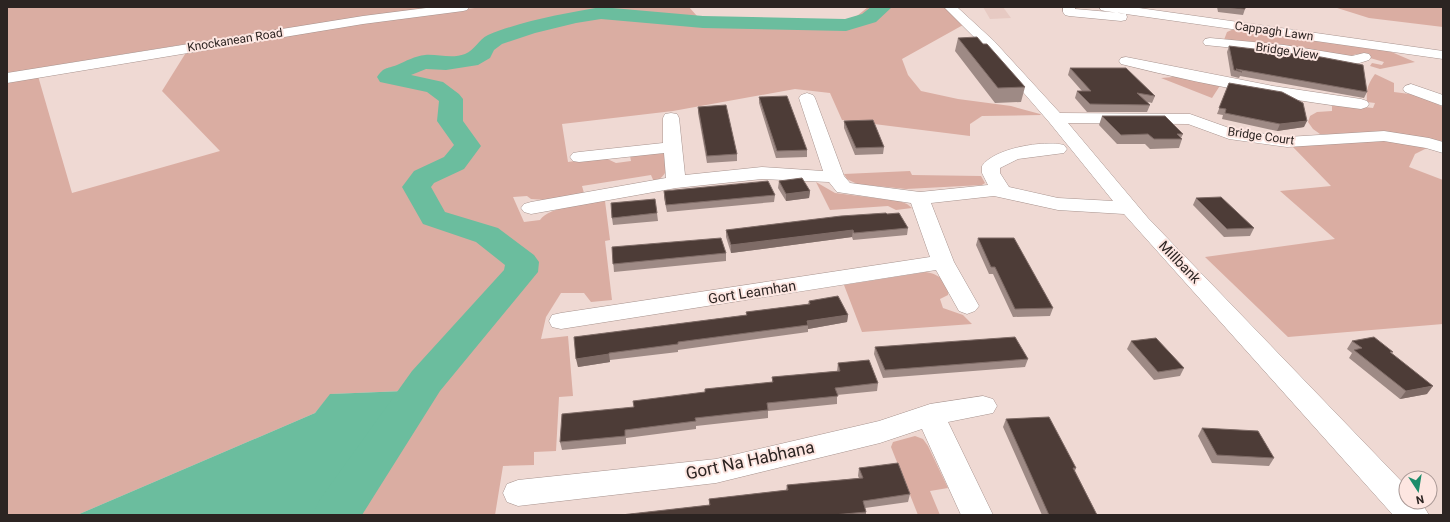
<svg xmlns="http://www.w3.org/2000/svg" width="1450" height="522" font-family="Roboto,sans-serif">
<rect width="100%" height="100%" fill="#efd9d3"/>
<path fill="#e7cac3" d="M983,7H1003L1011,18L990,19Z"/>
<path fill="#daada2" d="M7,7H445L406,11L217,39L7,73Z
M483,7H689L697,16V23L699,17L782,21L852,20L868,7H944L963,25L902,59L908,75L921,91L958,99L1011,106L1040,114L1041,115L982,116L970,124V136L842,120L830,93L795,89L673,111L562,124L568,162L603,157L616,163L631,161L630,156L665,153C671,164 667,177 654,182L651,175L582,186L584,193L546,200L531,199L527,196L513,197L524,222L540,220C550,206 587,204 605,201L610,240L605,241L612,300L591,302L584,293H561L546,317L541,339L568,336L573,396L559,397L556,451L534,452V465L503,466L495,515H314L403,391L331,394L315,413L77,515H7V81L38,76L72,193L220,151L162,91L187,51L367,21Z
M1334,7H1443V27L1369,18Z
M1234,29L1382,48L1415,62L1380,69L1370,66L1372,63L1382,65L1384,62L1356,54L1351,56L1224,40L1227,32Z
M1166,73L1221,84L1212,98L1161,78L1173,77Z
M1375,74L1394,83V92L1417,95L1443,103L1437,104L1443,107V145L1320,134L1313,129L1308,122L1310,116L1317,112L1332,111V106L1347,105L1373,108L1375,103L1367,102C1366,89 1368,84 1375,74Z
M1383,141L1418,145L1427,148L1415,154L1409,167L1443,180V324L1288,337L1205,257L1335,239L1280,191L1331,186L1292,146Z
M910,171L912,175L981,176L985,183L982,185L906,189L857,184L847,179L844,174Z
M816,182L835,193L899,201L907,204L912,208L896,210L888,206L830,210Z
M926,272C938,274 949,281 948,295L940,299L943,308L963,315L972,324L862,332L844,285Z
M915,436L923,439L928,446L948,488L930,491L940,515H918L891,447L893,442Z"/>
<path fill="#6bbd9e" d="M404,391L314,515H77L315,413L330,394Z"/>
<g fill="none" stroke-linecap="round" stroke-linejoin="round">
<path fill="#6bbd9e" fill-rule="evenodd" d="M601,7L703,16L845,19L862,14L871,7H892L876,22L846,31L703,28L601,19L576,23L535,33L502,44L494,50L490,58L478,65L446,70L426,69L411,75L443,82L459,94L463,99V121L481,146L464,169L434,183L431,187L445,212L498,228L534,255L539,262L538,272L440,391L362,515H312L319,501L412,371L504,270L505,265L476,242L423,224L402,187L414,171L444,157L454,145L437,121L439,101L427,92L380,82L377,77C384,67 386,69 397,65C406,61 415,56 425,55C438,54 452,59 465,54C475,50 478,40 488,35C521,21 566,13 601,7Z"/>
<defs>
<path id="minor" d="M434,7H469L467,10L463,11L363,24L7,83V73L363,16Z
M944,7H957L994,41L1060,113L1190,114L1232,129L1287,137L1384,131L1429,138L1443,142V153L1426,148L1384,141L1287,147L1229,139L1188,124L1068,123L1148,218L1406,486V502H1421L1429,515H1393L1124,214L1058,210L994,196L931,203L954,262L979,306L975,311L967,314L959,311L936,270L561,329L552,327L549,321L552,315L561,313L930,257L911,203L837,192L829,182L762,179L676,188L531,214L524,212L521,208L524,204L531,202L666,178L664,153L579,162L573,161L570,157L573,153L579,152L663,143V118L665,114L671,113L677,114L679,118L685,175L762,167L823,171L799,98L801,95L807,93L813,95L815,98L844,176L850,183L920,192L988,185L982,173V166C994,148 1044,140 1064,145L1067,149L1064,153L1018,159L1000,168V173L1009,187L1058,198L1113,201L1049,122L984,47Z
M1063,7H1075V9L1121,13L1126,14L1127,17L1126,20L1121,21L1069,16L1065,15L1063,12Z
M1099,7H1132L1443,51V59L1105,11L1101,10Z
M1210,38L1284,45L1352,56L1364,53L1369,54L1371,57L1369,60L1353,65L1284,53L1205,45L1203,42L1205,39Z
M1126,57L1273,86L1361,99L1367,101L1369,104L1367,107L1361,109C1280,99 1200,84 1121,64L1119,61L1121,58Z
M1411,84L1443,95V106L1405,92L1403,89L1405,86Z
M983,396L993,399L997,406L993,413L948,422L993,515H961L922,429L880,443L716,483L518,506L507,502L503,493L507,484L518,480L716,459L879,421L930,404Z"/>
</defs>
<use href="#minor" stroke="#a8948f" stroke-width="1"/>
<use href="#minor" fill="#fff" fill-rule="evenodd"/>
</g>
<path fill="#9e8a85" d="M1217,7H1245V9L1243,15L1218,12Z
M958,38L983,44L1025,87L1021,102L995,103L955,51Z
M1229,46L1367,92L1364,98L1240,76L1239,78L1231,76L1227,52Z
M1070,68L1155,96L1152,103L1148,102L1150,105L1147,112H1087L1075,98L1077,91H1082L1068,75Z
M1229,83L1304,127L1277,131L1222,119L1223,115L1217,114Z
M759,97L807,150V157L776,158L759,103Z
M698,107L737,154V161L707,163L698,113Z
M1102,116L1183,134L1181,138L1182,139L1179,148L1150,149L1145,144H1117L1099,125Z
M844,121L884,147L883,154L855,155L844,128Z
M779,181L810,191L809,198L786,201L778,188Z
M664,191L775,195L774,202L667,212L664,198Z
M1196,198L1254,228L1250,236L1224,237L1193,205Z
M657,213L658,221L613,225L612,218Z
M887,214L908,228L907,235L853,240L852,237L731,253L726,237V230Z
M978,238L1053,308L1050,316L1013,317L993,274H989L976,245Z
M612,247L726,253V261L614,272Z
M809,301L848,315L847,322L808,329V332L678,350V352L610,360V362L578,367L574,337L746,315V312L808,304Z
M1131,341L1184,368L1180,376L1154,380L1127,349Z
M1352,341L1392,354L1427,394L1400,399L1349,358L1352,353L1347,349Z
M875,347L1028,359L1025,367L883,378L874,354Z
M838,363L878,383L877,391L837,395V404L768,411V418L696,426V429L626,438V444L562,450L560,442L634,407L705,392V389L772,382V377L837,371Z
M1006,419L1076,468L1075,471L1097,515H1042L1003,427Z
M1202,428L1274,458L1269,466L1212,463L1198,436Z
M859,468L910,494L908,502L865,508L866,512V515H621L709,505V499L786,490L787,485L859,478L858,476Z"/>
<path fill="#7e6b66" d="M1307,121L1304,127L1277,131L1280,124Z
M810,191L809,198L786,201V194Z
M853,230L852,237L731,253V245Z
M848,315L847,322L808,329V325L807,321Z
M609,354L610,362L578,367L576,359Z
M1433,386L1427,394L1400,399L1406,391Z"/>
<path fill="#4d3c37" stroke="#7e6b66" d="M1225,7H1245V9Z
M977,37L983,44H987L1025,87L998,88L958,38Z
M1229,46L1321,57L1363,65L1367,92L1236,69L1242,72L1234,70Z
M1070,68H1126L1155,96L1137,93L1150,105L1090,104L1077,91H1091Z
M1229,83L1282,92L1303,103L1307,121L1280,124L1225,113L1226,109L1219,108Z
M787,96L807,150L777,151L759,97Z
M726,105L737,154L707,156L698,107Z
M1102,116H1165L1183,134H1177L1182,139H1154L1148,134L1121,135Z
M873,120L884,147L856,148L844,121Z
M802,178L810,191L786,194L779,181Z
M768,181L775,195L666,205L664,191Z
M1221,197L1254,228L1227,229L1196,198Z
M655,199L657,213L612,218L611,203Z
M886,213L887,214L899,213L908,228L854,233L853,230L731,245L726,230L841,216Z
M721,238L726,253L613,264L612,247Z
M978,238H1014L1053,308L1015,309L995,267H991Z
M838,296L848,315L807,321L808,325L678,342V344L609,353V354L576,359L574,337L747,315L746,312L810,304L809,301Z
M1015,337L1028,359L885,370L875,347Z
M1374,337L1393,352H1390L1433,386L1406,391L1354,350L1362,348L1352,341Z
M1156,338L1184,368L1158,372L1131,341Z
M869,360L878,383L835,388L838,396L767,403L768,410L695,418L696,421L625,430V436L560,442L562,414L634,407L633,401L705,392V389L773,382L772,377L840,371L838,363Z
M1049,417L1076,468H1073L1097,515H1049L1006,419Z
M1202,428L1258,431L1274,458L1217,455Z
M898,463L910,494L863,501L866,512L833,515H621L710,505L709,499L788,490L787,485L863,478L859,468Z"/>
<g text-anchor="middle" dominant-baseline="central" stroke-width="4" stroke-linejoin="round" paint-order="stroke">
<g font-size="12" fill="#2c2422" stroke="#fde6e1">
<text transform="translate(1274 31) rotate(8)">Cappagh Lawn</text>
<text transform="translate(235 40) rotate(-9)">Knockanean Road</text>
<text transform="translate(1287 51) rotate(8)">Bridge View</text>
<text transform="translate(1261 136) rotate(8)">Bridge Court</text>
</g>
<g font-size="14" fill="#2c2422" stroke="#fde6e1">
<text transform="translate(1180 262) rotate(46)">Millbank</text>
<text transform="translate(752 292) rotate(-9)">Gort Leamhan</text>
</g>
<g font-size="17" fill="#2c2422" stroke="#fde6e1">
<text transform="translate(750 460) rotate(-12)">Gort Na Habhana</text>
</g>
</g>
<rect width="1450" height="522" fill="none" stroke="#2c2422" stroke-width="16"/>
<g transform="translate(1418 490) rotate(168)"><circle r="19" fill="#fde6e1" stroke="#a99895"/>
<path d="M0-3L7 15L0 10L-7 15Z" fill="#1d8c6b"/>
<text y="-6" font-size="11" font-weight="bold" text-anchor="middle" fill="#2c2422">N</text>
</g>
</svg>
